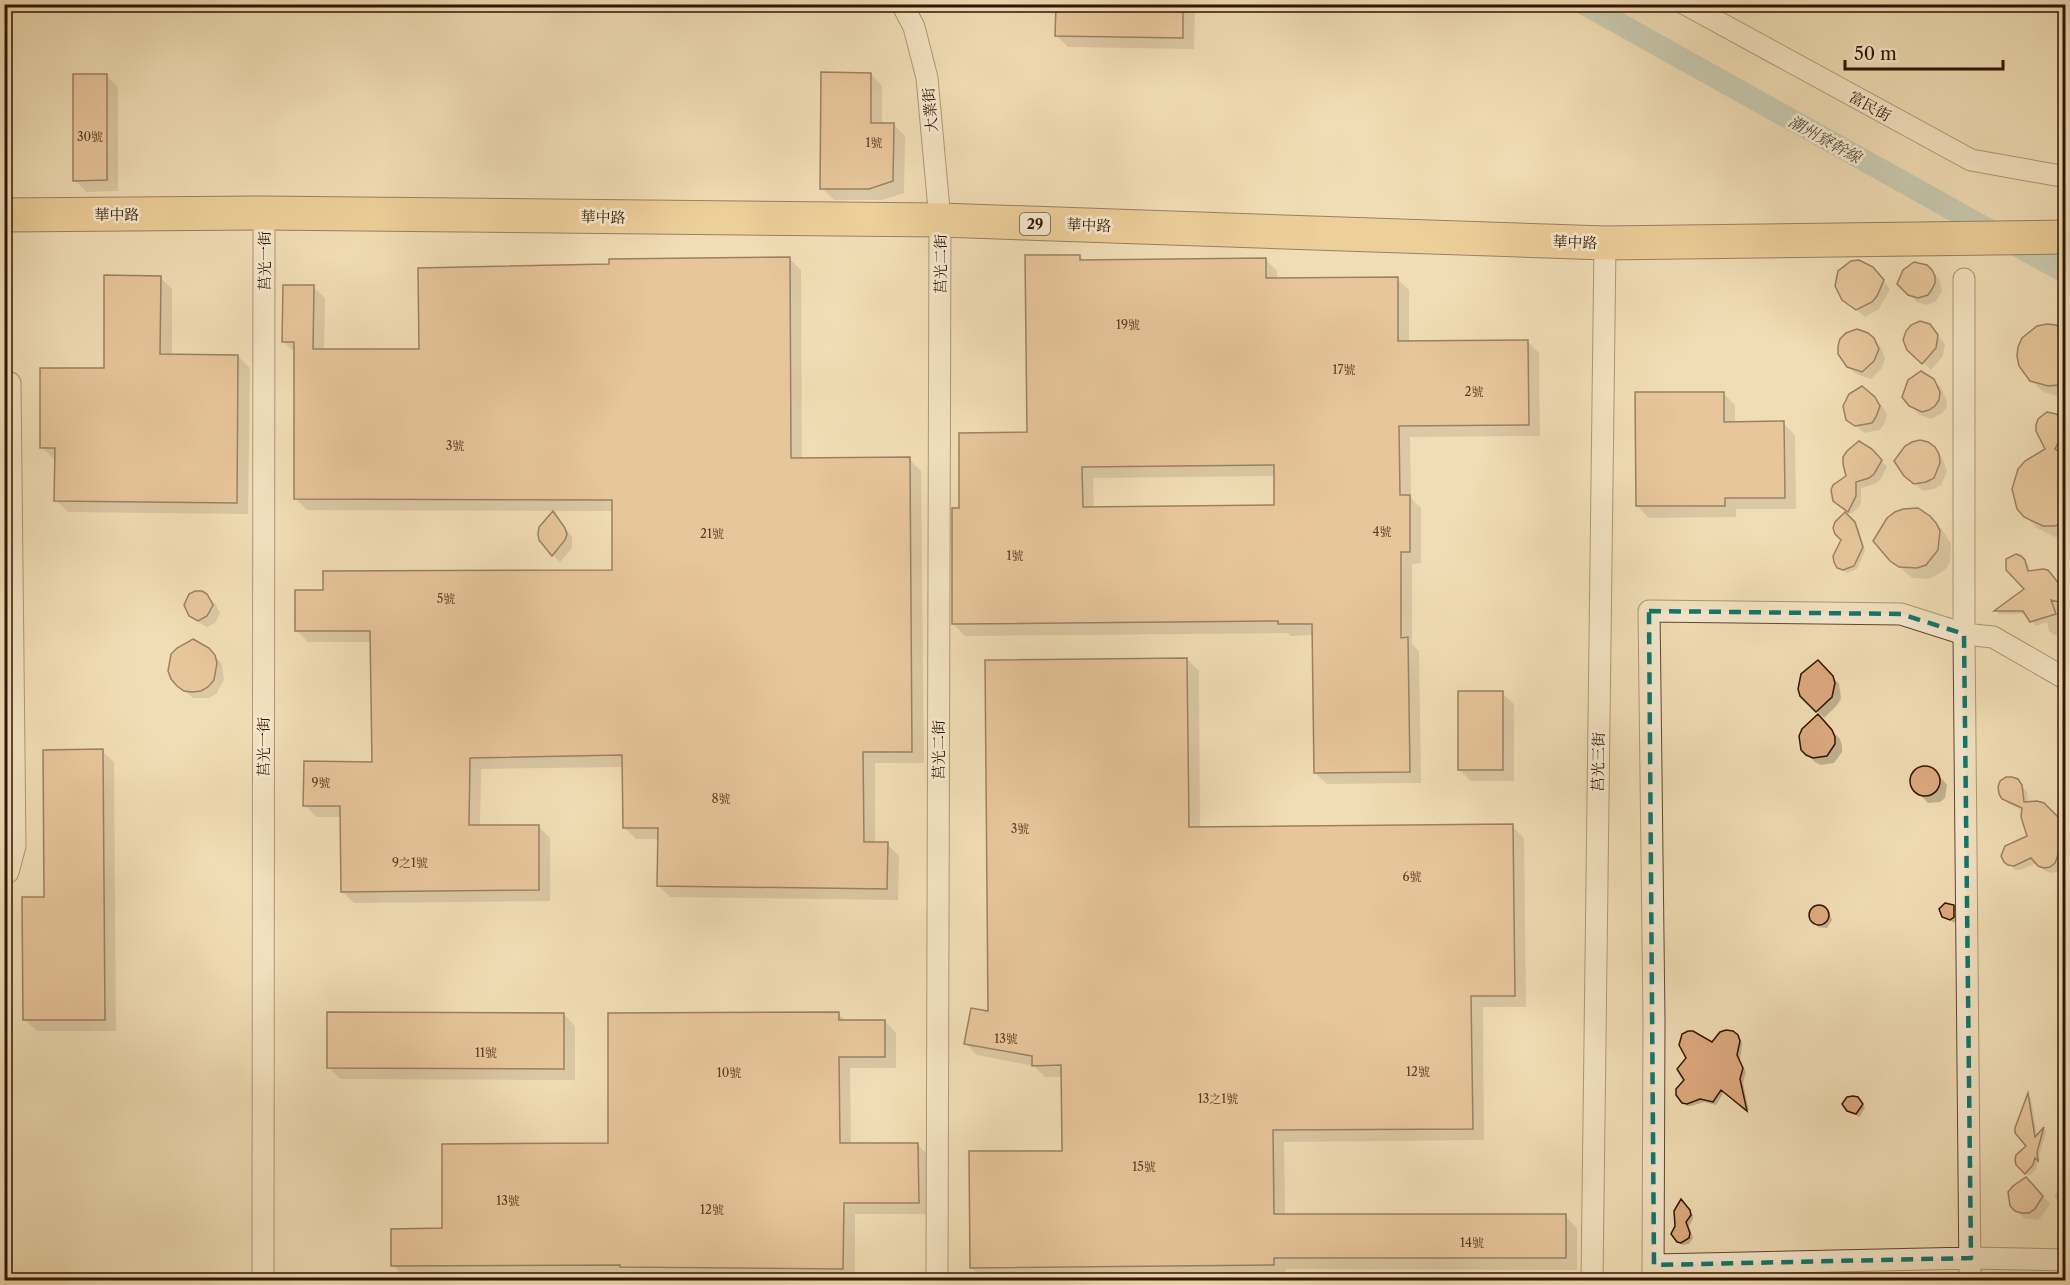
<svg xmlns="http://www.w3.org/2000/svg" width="2070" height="1285" font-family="'Libre Caslon Text','Noto Serif TC',serif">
<rect width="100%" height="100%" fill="#f1ddb5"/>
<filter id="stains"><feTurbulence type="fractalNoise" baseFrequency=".00333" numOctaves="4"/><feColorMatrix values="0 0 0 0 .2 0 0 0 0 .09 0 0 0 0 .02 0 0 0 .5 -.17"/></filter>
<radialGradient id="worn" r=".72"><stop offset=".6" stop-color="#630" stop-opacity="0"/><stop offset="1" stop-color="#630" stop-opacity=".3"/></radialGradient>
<path fill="#0003" fill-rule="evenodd" d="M1057,4H1195L1194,49L1068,47L1057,36Z
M871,74L882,86V124H893L905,136L904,193L882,200H834L822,188Z
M106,75L118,87V191L87,192L75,180Z
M1079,256L1085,262L1266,260L1277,271V280L1397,279L1409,290V342L1527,341L1539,353L1540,436L1410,437L1411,498L1421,508V563L1412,564V644L1419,651L1421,783L1327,784L1315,773L1313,635L1291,636L1288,633L965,636L953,624L961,509L1028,434ZM1275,476L1276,506L1094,508L1093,478Z
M789,258L801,270L802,460L909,459L921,471L924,763H875V844H887L899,856L898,900L670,897L658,885L659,839H636L625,828L624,767L481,769L480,826H538L550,838V901L354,903L342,891V817H316L305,805L374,764L372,642H308L296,630L614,572L613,511L307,510L295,498V353L283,341L313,287L325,298L324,350L421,351L611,266Z
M1926,266L1939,279L1942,291L1935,302L1926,305L1917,302L1899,284Z
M1881,276L1890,289L1879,309L1865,317L1843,299Z
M160,277L172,289V356H238L250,368L248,514L68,512L56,500V459H54L42,447L105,369Z
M1929,326L1945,344L1943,356L1931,370L1909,349Z
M2066,334V397H2061L2043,392L2031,380Z
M1873,339L1881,348L1885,358L1882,368L1871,379L1856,374L1848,366Z
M1933,380L1941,388L1947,401L1946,408L1942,413L1931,419L1918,414L1910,405Z
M1723,393L1735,405V423H1783L1795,435L1796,509H1736V517L1649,518L1637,506Z
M1874,398L1882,406L1887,415L1884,425L1879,430L1864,433L1848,419Z
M2061,420L2066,424V536L2055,537L2037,528L2025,516L2047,450Z
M1934,448L1942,457L1947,471L1941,485L1934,489L1923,491L1905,475Z
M1878,457L1887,467L1880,480L1875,484L1861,488V503L1859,507L1851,514L1842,507L1847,477Z
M553,513L572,537V548L560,562L553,555Z
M1845,514L1858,527L1865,551L1857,569L1847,573L1838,567Z
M1929,517L1942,529L1951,544L1950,562L1945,570L1929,579L1912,578L1892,560Z
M2021,557L2029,566L2030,572L2061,587L2066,586V635H2054L2049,631L2047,622L2036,626L2027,614H1999L1996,611L2026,589Z
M206,595L215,603L220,613L215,623L207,627L199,623L191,615Z
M208,649L222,664L224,680L216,694L209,698H193L180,687Z
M1187,659L1199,671L1200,829L1512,826L1524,838L1526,1007H1483L1484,1140L1284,1142L1285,1215L1565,1216L1577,1228V1270L1286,1269V1277L983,1279L971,1267L1063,1152V1077H1045L1034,1066L977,1055L965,1043L990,1013Z
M1818,662L1839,684L1841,698L1838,704L1824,718L1802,695Z
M1502,693L1514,704V781H1471L1459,769Z
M1818,717L1840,739L1842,746V752L1834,763L1821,765L1815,762L1803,749Z
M102,751L114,762L116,1031H37L25,1020Z
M1924,767L1935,771L1947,785L1945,798L1940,802L1928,803L1911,785L1913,773Z
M2017,781L2027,792L2028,803L2057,819L2066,810V864L2056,872L2051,873L2045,871L2037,863L2020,870H2015L2010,864L2029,836L2023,810L2009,804L2003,798Z
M1819,906L1828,911L1832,920L1827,928L1818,927L1810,915L1815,907Z
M1953,906L1957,910V920L1954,923L1944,916Z
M838,1013L846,1021H885L896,1033V1068H850L851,1145H918L930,1157V1214H855V1280H616V1276L404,1277L393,1265L444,1230L610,1144Z
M564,1014L575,1026V1080L340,1079L329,1067Z
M1683,1035L1713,1044L1737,1036L1741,1040L1742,1045L1740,1060L1746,1072L1743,1083L1749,1111L1724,1092L1716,1105L1704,1102L1691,1106H1687L1683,1102L1687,1058L1680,1044Z
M2065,1063H2066V1078L2062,1072Z
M2066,1090V1121L2062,1117V1094Z
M2029,1096L2031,1098L2037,1137L2044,1130L2046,1132L2039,1156L2040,1161L2038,1160L2036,1169L2029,1176L2017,1164L2028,1146L2016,1128Z
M1861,1102L1865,1108L1859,1117L1849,1110Z
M2066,1138V1166L2062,1162V1141Z
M2026,1179L2050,1204L2042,1216L2037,1220L2024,1218L2011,1205Z
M2066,1184V1212L2054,1195Z
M1684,1204L1693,1215V1219L1689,1226L1693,1238L1689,1244L1682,1245L1678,1241Z"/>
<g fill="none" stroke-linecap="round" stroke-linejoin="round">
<path stroke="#9bbbb2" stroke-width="22" d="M1584,4L2066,273"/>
</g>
<path fill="#deaa7f" stroke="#311400" stroke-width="1.5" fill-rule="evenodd" d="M1056,4H1183V38L1055,36Z
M821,72L871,73V123H894L893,181L869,189H820Z
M73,74H107V180L73,181Z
M1025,255H1080V260L1266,258V278L1398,277V341L1528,340L1529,425L1399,426L1400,495H1410V552H1401V638L1408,637L1410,772L1314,773L1312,624H1278V621L952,624V508H959V433L1027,432ZM1274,465V505L1083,507L1082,467Z
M790,257L791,458L910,457L912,752H863L864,842H888L887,889L657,886L658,828H623L622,755L470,758L469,825H539V890L341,892L340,806H303L304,761L372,762L370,631H295V590H323V571L612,570V500L294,499V342H282L283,285H314L313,349H419L418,268L609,264V259Z
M1859,260L1873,267L1884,280L1877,296L1872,302L1856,310L1842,300L1835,286L1838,271L1851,261Z
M1914,262L1927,265L1932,270L1935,276V283L1932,289L1928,295L1918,298L1908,295L1897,284L1903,270Z
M104,275L161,276L160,354L238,355L237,503L54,501L55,448H40V368H104Z
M1920,321L1930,324L1938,335L1936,348L1922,364L1907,350L1903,340L1906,331L1911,325Z
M2047,324L2056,325L2066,330V380L2058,385L2048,386L2030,381L2019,366L2017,356L2018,347L2022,338L2037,326Z
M1857,329L1868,333L1874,338L1879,349L1874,361L1862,372L1847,367L1838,354V346L1840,339L1846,333Z
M1921,371L1934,379L1940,392L1939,400L1935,406L1929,410L1922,412L1909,406L1902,397L1908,380Z
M1862,386L1875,397L1880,406L1876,417L1872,423L1855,426L1846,420L1843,406L1849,394Z
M1635,392H1724V422L1784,421L1785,498H1725V506H1636Z
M2047,412L2056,414L2062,418L2064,424V431L2055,449L2066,456V523L2054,526H2043L2024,517L2017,509L2012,489L2018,469L2025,461L2045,449L2036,431V425L2038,419Z
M1920,440L1928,442L1935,447L1939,454L1940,463L1934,478L1926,482L1914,484L1904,476L1894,461L1905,446L1912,442Z
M1859,441L1872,449L1882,460L1874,474L1869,478L1856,482V496L1848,512L1833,501L1831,490L1833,485L1846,476L1843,464V457L1847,451Z
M1918,508L1930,516L1936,523L1940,531L1938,550L1926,565L1917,568L1899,567L1890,561L1873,541L1887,518L1895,512L1903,509Z
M553,511L565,528L567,534L565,540L552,556L539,540L538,534L539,527Z
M1845,512L1855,522L1863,547L1854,566L1843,570L1837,568L1834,562L1833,556L1841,540L1835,534L1833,528L1835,522Z
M2016,554L2021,556L2025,560L2028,571L2043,569L2048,570L2060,585L2066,584V604L2051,600L2056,614L2030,622L2023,611H1994L2024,589L2006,570V559Z
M195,591H202L207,594L213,605L207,616L198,621L189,616L184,605L189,594Z
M193,639L209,648L215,655L217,663L214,680L208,687L201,691L192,692L184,691L177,686L171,679L168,671L171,654L177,648Z
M1187,658L1189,827L1513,824L1515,996H1471L1473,1129L1273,1130L1274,1214H1566V1258H1274V1265L970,1268L969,1151H1062L1061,1065L1032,1066V1056L964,1044L971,1008L988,1011L985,660Z
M1818,660L1833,676L1835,683L1832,697L1816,712L1800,696L1798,689L1801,674Z
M1458,691H1503V770H1458Z
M1818,714L1832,730L1835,737V744L1827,756L1813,758L1806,755L1801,750L1799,736L1802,729Z
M103,749L105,1020H23L22,897H44L43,750Z
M1910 781a15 15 0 1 1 30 0a15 15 0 1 1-30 0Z
M2006,777H2012L2018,779L2022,785L2024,802L2037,801L2044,803L2066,825V833L2055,863L2050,867L2044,868L2038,866L2031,858L2014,866L2008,865L2004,862L2001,856L2005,846L2027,836L2021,817L2022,808L2002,799L1999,794L1998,787L2000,781Z
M1945,903L1954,905V917L1950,920L1942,917L1939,909Z
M1809 915a10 10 0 1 1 20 0a10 10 0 1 1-20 0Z
M327,1012L564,1013V1069L327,1068Z
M839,1012V1020H885V1057H839L840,1143H918L919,1203H844L843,1269L620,1267V1265L391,1266V1229L442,1228V1144L608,1143V1013Z
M1726,1030L1733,1031L1738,1035L1740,1041L1737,1055L1743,1068L1740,1079L1747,1111L1721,1090L1713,1102L1700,1099L1687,1104L1682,1103L1676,1095V1089L1684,1080L1677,1069L1686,1058L1679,1045L1682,1034L1688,1031H1693L1712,1042L1720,1032Z
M2028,1093L2035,1137L2044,1127L2037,1152L2038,1161L2035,1158L2033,1165L2025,1174L2016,1165L2015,1160L2016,1155L2026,1146L2015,1133V1128Z
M1853,1096L1858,1097L1863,1104L1856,1114L1847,1111L1842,1104L1847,1097Z
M2026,1177L2043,1196L2035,1209L2029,1213H2021L2015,1211L2010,1206L2008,1192L2013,1186Z
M1681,1199L1690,1210L1691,1215L1686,1222L1690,1233L1689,1238L1681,1243L1677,1242L1671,1234L1675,1226L1674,1211Z"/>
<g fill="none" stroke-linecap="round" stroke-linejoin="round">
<defs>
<path id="minor" d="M902,4L914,27L927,78L940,220L937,1280
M1685,4L1971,160L2066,177
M1964,279V634L1970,1280
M4,873L8,872L15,846L10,383
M1654,1265L1971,1258L2066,1260
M263,1280L264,213
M1592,1280L1605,243
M1653,1280L1654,1019L1649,611L1901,614L1964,634L1993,637L2066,679"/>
<path id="primary" d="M4,215L264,213L940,220L1605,243L2066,237"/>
</defs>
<use href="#minor" stroke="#61462d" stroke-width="23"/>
<use href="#primary" stroke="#311400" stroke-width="35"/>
<use href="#minor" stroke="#f6e9cf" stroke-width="21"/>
<use href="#primary" stroke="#e8be7a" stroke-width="33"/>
</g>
<path d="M0 0H2070V1285H0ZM1649,611L1901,614L1964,634L1971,1258L1654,1265Z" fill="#f1ddb5" fill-opacity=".55" fill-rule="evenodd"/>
<path fill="none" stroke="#0f766e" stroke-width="4.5" stroke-dasharray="12 8" stroke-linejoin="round" d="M1649,611L1901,614L1964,634L1971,1258L1654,1265Z"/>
<g text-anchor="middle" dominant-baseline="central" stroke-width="5" stroke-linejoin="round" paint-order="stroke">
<g font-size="12" fill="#5c3a20">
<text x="90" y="136">30號</text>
<text x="874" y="142">1號</text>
<text x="1128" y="324">19號</text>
<text x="1344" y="369">17號</text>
<text x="1474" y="391">2號</text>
<text x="455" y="445">3號</text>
<text x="1382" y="531">4號</text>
<text x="712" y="533">21號</text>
<text x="1015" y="555">1號</text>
<text x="446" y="598">5號</text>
<text x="321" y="782">9號</text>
<text x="721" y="798">8號</text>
<text x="1020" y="828">3號</text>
<text x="410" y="862">9之1號</text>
<text x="1412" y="876">6號</text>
<text x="1006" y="1038">13號</text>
<text x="486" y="1052">11號</text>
<text x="1418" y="1071">12號</text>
<text x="729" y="1072">10號</text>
<text x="1218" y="1098">13之1號</text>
<text x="1144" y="1166">15號</text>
<text x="508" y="1200">13號</text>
<text x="712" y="1209">12號</text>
<text x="1472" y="1242">14號</text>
</g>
<rect fill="#f6e9cf" stroke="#6c543e" stroke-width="1.5" x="1020" y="213" width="30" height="22" rx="4.5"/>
<g font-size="14" font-weight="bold" fill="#311400">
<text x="1035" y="224">29</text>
</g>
<g font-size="15" fill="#311400" stroke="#f6e9cf">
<text transform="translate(1870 106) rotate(29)">富民街</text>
<text transform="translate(930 110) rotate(-95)">大業街</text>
<text x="117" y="214">華中路</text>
<text transform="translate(603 217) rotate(1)">華中路</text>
<text transform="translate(1089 225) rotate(2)">華中路</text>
<text transform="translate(1575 242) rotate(2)">華中路</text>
<text transform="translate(264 261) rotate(-90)">莒光一街</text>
<text transform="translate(940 264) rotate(-90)">莒光二街</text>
<text transform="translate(263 747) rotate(-90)">莒光一街</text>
<text transform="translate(938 750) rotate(-90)">莒光二街</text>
<text transform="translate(1598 762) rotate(-89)">莒光三街</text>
</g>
<g font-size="16" font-style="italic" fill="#564e3e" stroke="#f6e9cf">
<text transform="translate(1825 139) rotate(29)">潮州寮幹線</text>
</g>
</g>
<rect width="2070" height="1285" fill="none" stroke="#f1ddb5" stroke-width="24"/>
<rect x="6" y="6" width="2058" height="1273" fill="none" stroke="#311400" stroke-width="3"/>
<rect x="12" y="12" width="2046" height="1261" fill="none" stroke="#311400" stroke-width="1.5"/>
<path d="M1845 60v9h158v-9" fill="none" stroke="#311400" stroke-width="3"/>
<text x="1854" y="60" font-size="18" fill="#311400" stroke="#f6e9cf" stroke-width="4.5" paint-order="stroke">50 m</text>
<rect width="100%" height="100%" filter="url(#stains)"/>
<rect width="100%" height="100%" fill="url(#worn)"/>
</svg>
